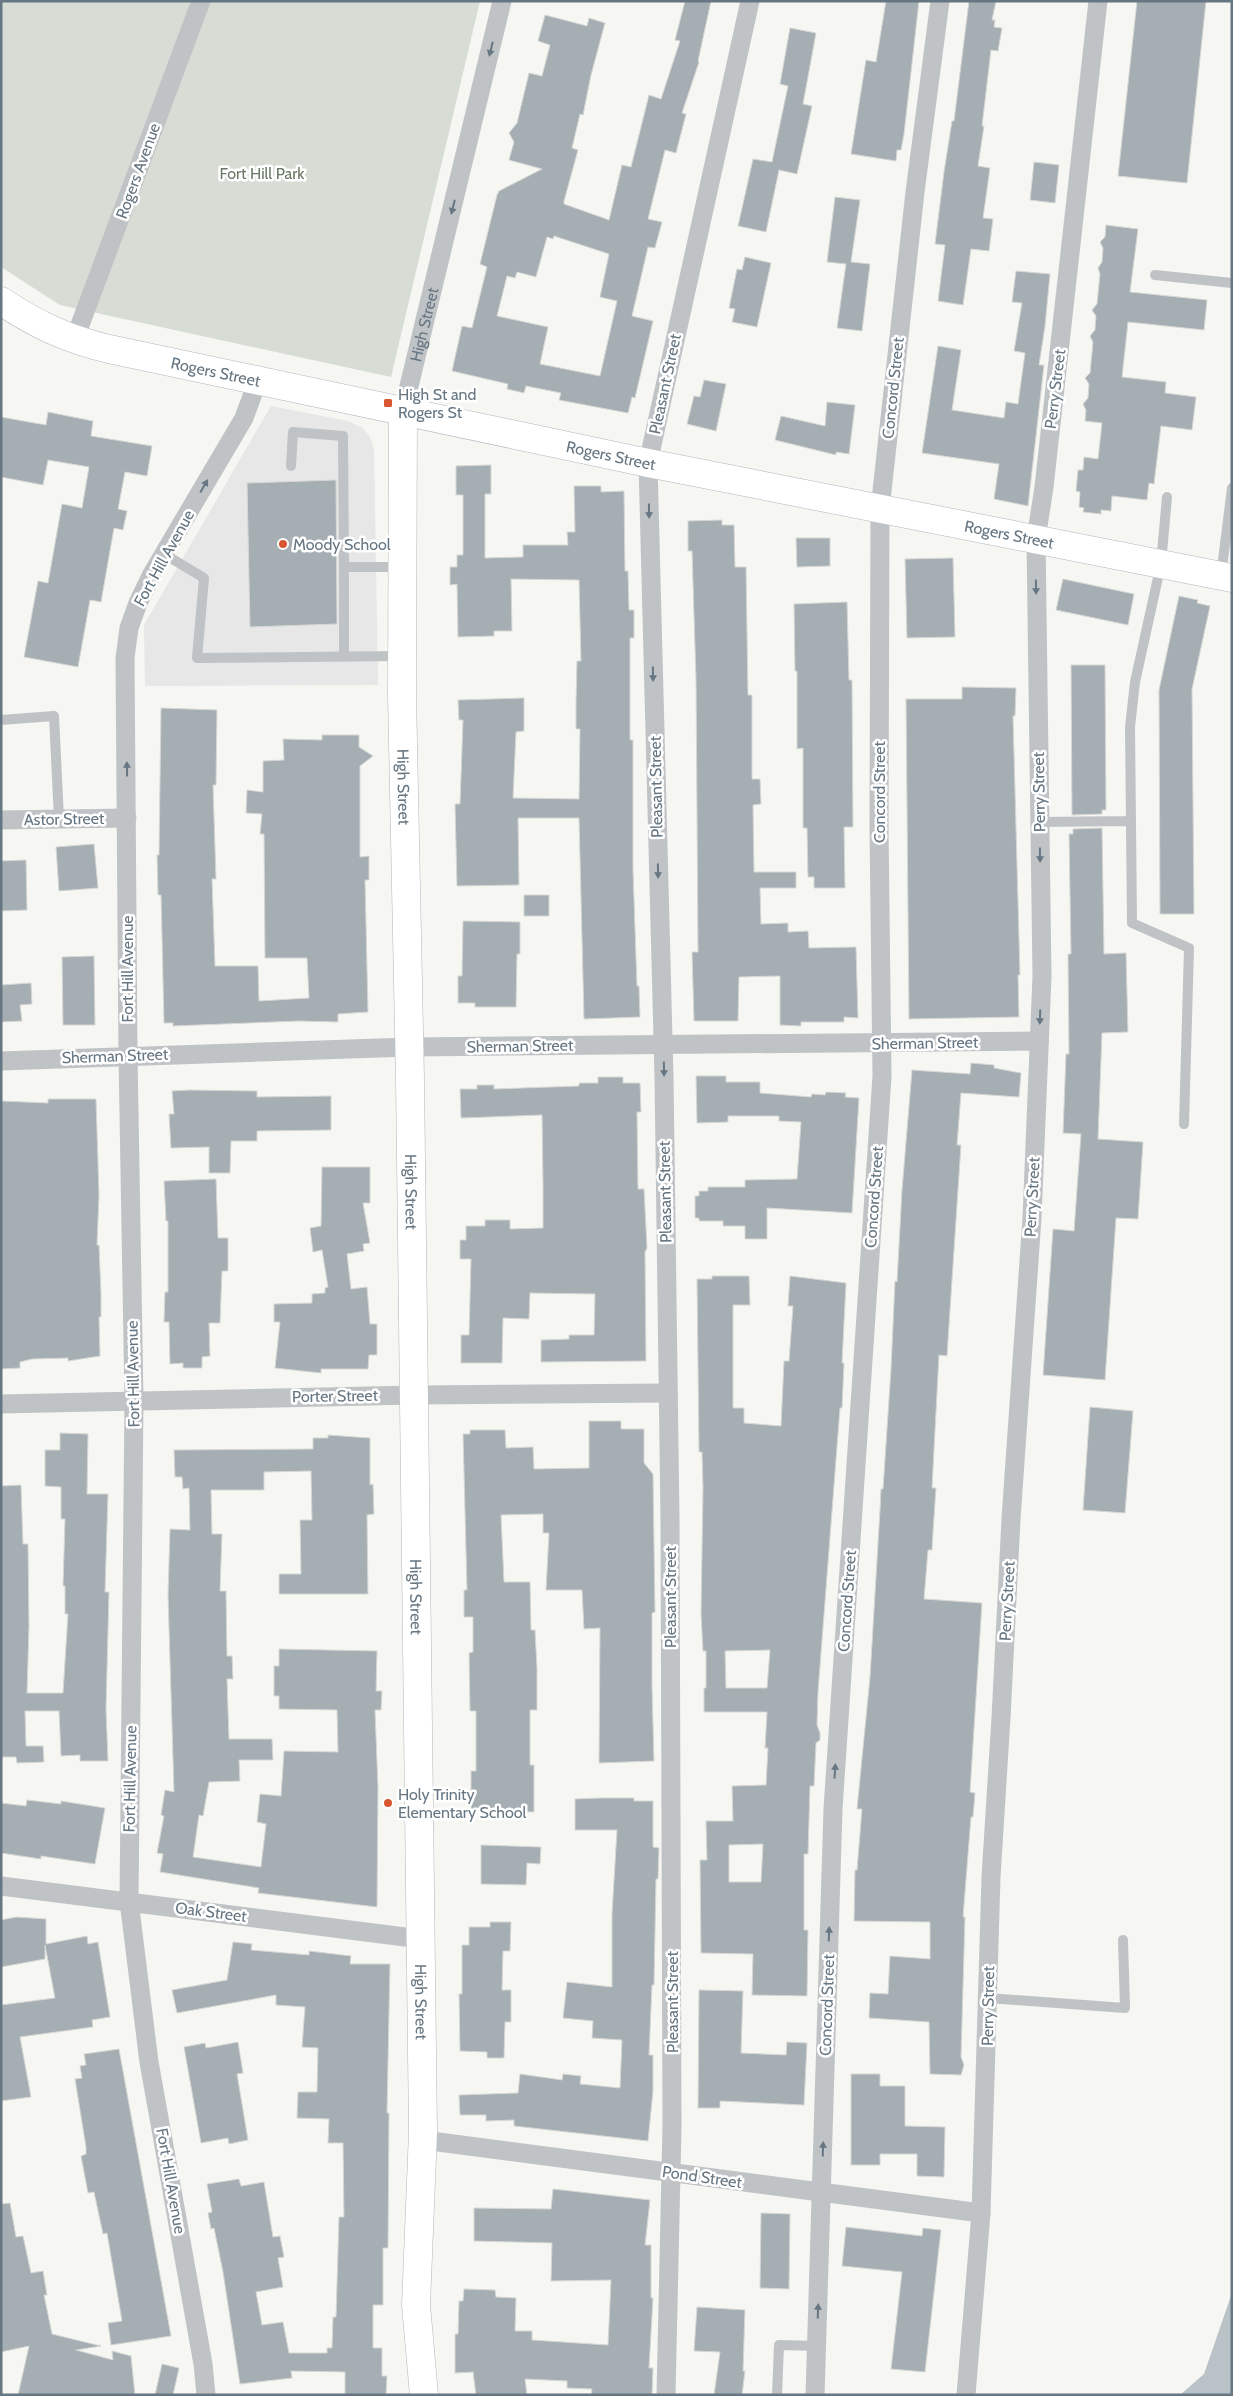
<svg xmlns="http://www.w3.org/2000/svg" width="1233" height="2396" font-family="Cabin,sans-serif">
<rect width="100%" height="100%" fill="#f6f6f2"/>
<path fill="#e6e7e6" d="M271,406L348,421L361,427L369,435L374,449L378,685L145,686L144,625Z"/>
<path fill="#d7dcd4" d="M1,1H480L391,377L60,305L1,267Z"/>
<path fill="#b8c2c7" d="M1232,2293V2395H1180L1204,2374Z"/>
<path fill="#a5aeb3" stroke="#d7d7d5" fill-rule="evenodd" d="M685,1H711L698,61L699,62L682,113L686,114L676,153L665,150L648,219L662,222L655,248L648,247L632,316L653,321L635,398L632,397L628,413L559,400L561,393L526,386L524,393L507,389L508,384L452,371L462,326L472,328L487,267L480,264L497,195L499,191L542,169L509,160L514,142L509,133L517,123L529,73L542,76L550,45L538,41L545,15L587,26L589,18L605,23L591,75L583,115L580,114L572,148L578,150L564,201V204L609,220L622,165L631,167L649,95L661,99L680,41L675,40ZM554,236L609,254L600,297L617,301L600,376L540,364L548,327L497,316L507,276L515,278L517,272L536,277L547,237L553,239Z
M886,1H919L904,134L901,150H897L896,161L851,154L866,60L876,62Z
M969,1H996L992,20H995L994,27L1002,28L998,51L991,50L982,126H984L978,166L990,168L983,218L993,219L989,251L971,249L963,305L938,301L945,245L935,244L944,172L952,121H954Z
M1137,1H1206L1187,183L1118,176Z
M790,28L816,33L803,104L812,106L797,174L779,170L766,232L738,226L753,159L772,162L788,86L780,84Z
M1034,162L1059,165L1055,203L1030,200Z
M835,197L860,200L851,262L870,264L862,331L837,328L846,264L827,262Z
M1106,225L1138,229L1130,292L1207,300L1204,330L1128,322L1122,377L1166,382L1165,393L1196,397L1192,430L1161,426L1154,484L1149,483L1147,500L1112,496L1111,511L1101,510V514L1083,512L1084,508L1079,507L1080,492L1076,491L1078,470H1083L1084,457L1098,459L1102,423L1085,421L1086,410L1083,404L1088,398L1089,384L1085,378L1090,373L1093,342L1090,336L1095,330L1096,316L1092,310L1097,304L1100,274L1098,268L1102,262L1103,248L1100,242L1105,237Z
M745,257L771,263L757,327L732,322L735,309L729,308L737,269L742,270Z
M1016,271L1050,274L1045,326L1039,365H1044L1028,506L994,499L999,464L922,453L938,346L961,350L952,410L1004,418L1006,402L1018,404L1025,353L1014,351L1022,303L1012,302Z
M704,380L726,384L716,431L687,424L694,396L700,397Z
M827,402L855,405L849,454L836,452V455L775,440L781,416L825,426Z
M48,412L93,421L91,436L152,446L147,476L125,472L118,509L127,511L123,530L114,528L101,602L90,600L78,667L24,657L38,581L48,583L62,504L82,508L89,467L48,460L43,485L1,477V417L46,425Z
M491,465V494H485V558L523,557V545H568L567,532H575L574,486H601V492L624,491L625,571H628L629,610H634V638H630V740H633V870L637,986H639L640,1017L584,1019L579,818H518L519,885L457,886L455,804H460L463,720H459L458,700L524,698V731L516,732L513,798L579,799L580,729H576V702L577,661H581L579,580L511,579L512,631H494V636L458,637L457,584L450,585V567H457V555H463V495H456V466Z
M336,480L337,624L250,627L247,483Z
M722,520V525H734L735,567H746L748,695H752V779H760L761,804L753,805L754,872H796V888H760L761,924L788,923V932L808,931L809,948L856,947L858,1018L844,1017V1022H801V1026L780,1025V976L739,977L738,1021H694L692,952H698L696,680L692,551H688V521Z
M796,538H830V566L797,567Z
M953,558L955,637L907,638L905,559Z
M1063,579L1134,594L1128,625L1056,610Z
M1179,596L1198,600L1197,603L1210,606L1192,689L1194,914H1160L1159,690Z
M847,602L849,680H852L853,827H844L845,888H814V877H808L807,828H803V748L797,749V671H795L794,604Z
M1071,665H1105L1106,810H1102V814L1072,815Z
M962,687L1016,688L1015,716H1013L1020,975H1018L1019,1017L909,1019L906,699H962Z
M161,708L217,710L216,785H213L216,879H212L215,966H258L259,1001L309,998L307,958H265L264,834H260L262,814L246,813L247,790L263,792V761L284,760L283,739L322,740V735H359V747L373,756L360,766V857L369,856V880H365L368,1012L338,1014V1022L299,1021L173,1026V1023H164L161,895H158L157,855H159Z
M1102,828L1104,954L1126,953L1128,1032L1102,1033L1098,1139L1143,1142L1138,1219L1116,1218L1105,1380L1043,1375L1053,1229L1074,1231L1081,1134L1063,1133L1066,1054H1069L1068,954H1071L1069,834H1073V829Z
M94,844L98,888L59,891L56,847Z
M26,860L27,910L1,911V861Z
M524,895H549V916H524Z
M463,921L520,922V954H517L516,1007H475V1003H458V976H462Z
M94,956L95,1025H63L62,957Z
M31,983L32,1004L20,1005L22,1021L1,1022V985Z
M971,1063L994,1065V1068L1021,1073L1019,1097L961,1093L957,1145H961L953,1265L947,1356L939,1355L932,1488H936L933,1532L932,1550H928L924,1599L982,1603L970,1792L975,1793L973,1817H971L963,1917H965L961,2057L964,2065L961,2075L930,2074L929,2022L869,2018L870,1993L888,1994L890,1956L930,1959V1922L854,1921L855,1870H857L862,1809H857L870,1677L880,1510L881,1489H883L891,1369L895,1281L897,1282L902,1190L912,1070L970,1074Z
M696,1076H726V1082H760V1093L811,1097L812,1094L825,1095L826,1092L846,1093L845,1097L859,1098L852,1213L767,1208V1239H745V1226H723V1221H699V1218H695V1196H699V1191H708V1187H745V1180L797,1179L801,1122L779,1121V1116H728V1122L697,1123Z
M598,1077H623V1083H640L641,1112H637L638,1189H644L647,1248L645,1252L646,1361L541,1362V1340L569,1339V1335H594L595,1294L530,1293L529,1319L503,1318L502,1363H461V1335H469L471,1259H460V1240H466V1226H485V1220H510V1229L543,1228V1183L542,1115L461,1118L460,1089H477V1085H494V1089L579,1086V1083H598Z
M190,1090L257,1091V1097L331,1096V1130L257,1131V1141H231L230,1173H209V1147L171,1148L169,1114H174L172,1091Z
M48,1099H96L99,1195L97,1245H99L101,1293V1317H99L100,1356L68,1361V1358L32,1359L20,1362V1368L1,1369V1101L48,1103Z
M322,1167H370V1203H363L370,1243L363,1244L364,1251L347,1254L351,1289L367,1287L370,1324H377V1355H369L368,1369H321V1373L275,1368L280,1322H274V1304L312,1303V1294L325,1293V1288L328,1287L322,1250L313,1252L310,1228L321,1226Z
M216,1179L218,1238H228V1271H222L220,1323H209L210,1356L202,1357V1368H183V1363L170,1364L169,1322H164L165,1292H168V1221H166L164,1181Z
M712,1276H749L750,1305H733V1408H744V1423L781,1426L784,1361H789L793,1306H788L790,1276L846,1283L842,1363H844L842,1408H840L818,1692L817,1725L820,1733V1740L816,1743L814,1786H810L808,1854H804V1930H808L807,1996L752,1995L753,1954L701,1953L700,1860H707L706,1821H733L732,1786L766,1785L768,1748H765L767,1712H704V1688H706V1651H703L701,1613L703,1488L702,1452H699L697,1279H712ZM770,1650L767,1688H726L725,1651ZM763,1844L761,1882H729V1845Z
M1090,1407L1133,1411L1125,1513L1083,1510Z
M589,1421H621V1429H644V1463L653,1474L655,1612L652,1613V1687L654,1761L599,1763L600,1628L584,1629L582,1590H546L549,1533H543V1514L501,1515L504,1582H530L531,1630H535L537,1668V1710H530V1765H534V1812L471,1811V1771H476V1711H470L469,1653L473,1652V1617H464V1590H467L463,1434H470V1430H505L506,1448L533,1447L534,1469L589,1468Z
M60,1433L88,1434L87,1494H108L105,1592H109L106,1709L108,1761H80V1755L61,1756L59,1711H25L26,1746H43L44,1762L17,1763L16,1757H1V1486L21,1485L23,1544H28L29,1626L27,1693H63L68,1614H65V1586H63L65,1519H61V1487L45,1486V1450H60Z
M328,1435L370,1438V1485L373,1484L374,1514L367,1515L368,1594H279V1574H301L300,1520H312L311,1471L264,1472V1490H211L212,1534H222L220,1591H226L227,1656H232L233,1679H227L229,1739H272L273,1760H239L240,1781L209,1782L203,1816L199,1815L193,1857L261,1867L266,1824L257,1822L260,1794L281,1796L284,1751L338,1752L337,1710L279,1709V1696H274V1666H279V1649L377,1651L376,1691H382L381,1710H375L378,1787L377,1907L258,1893L259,1888L160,1872L163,1854L157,1853L164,1816L161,1815L165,1790L174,1792L168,1595L170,1529L190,1530L189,1488L183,1489L182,1477H175L174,1450L313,1449V1438H328Z
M600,1798H634V1801H653V1847L659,1848L658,1879H656L654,1985H652L649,2055H653V2091L648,2141L514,2126V2120L486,2121V2115H460L459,2095L518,2093L520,2074L562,2080L563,2074L581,2076L580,2084L620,2088L622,2040L592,2038L593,2021L563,2018L567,1982L612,1987V1914L617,1830H575V1799Z
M27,1800L61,1804V1801L105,1808L95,1864L41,1856V1859L1,1853V1803L26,1806Z
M481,1845L541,1847L540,1864L527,1863L526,1885L481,1884Z
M16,1917L46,1919V1944L87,1936L88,1944L98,1942L110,2017L92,2020L93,2027L20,2037L31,2097L1,2101V2005L55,1998L45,1945V1959L1,1967V1920Z
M490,1922H511L510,1951H503L502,1990H511V2022H505L504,2058H487V2052L460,2051L459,1994H462V1945H469V1927H490Z
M233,1942L252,1944L251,1950L309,1955V1951L351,1956L350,1964H390L387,2113H389L388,2248H383V2305H373V2348H382V2376H387L386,2395H345V2372L291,2371L292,2378L240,2384L223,2272L214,2228L211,2229L208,2213L212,2212L207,2184L239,2179L241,2186L264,2182L273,2237L280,2236L284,2257L278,2258L283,2287L256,2292L262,2325L283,2322L289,2353H327V2348H332L333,2317H336L339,2217H344L343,2143H328L329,2119L297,2118L298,2092H317L318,2048L302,2047L305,2007L276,2005V1995L177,2013L172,1990L227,1980Z
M699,1990L743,1991L741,2053L786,2055L787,2042L807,2043L804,2105L720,2101V2108H698Z
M238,2042L243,2073L237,2074L248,2140L229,2144L228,2138L201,2143L184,2047L205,2043L206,2048Z
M119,2049L171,2336L111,2345L108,2323L122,2321L107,2233L103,2234L94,2192L88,2193L81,2156L86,2154V2147L75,2079L82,2078L80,2066L86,2065L84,2054Z
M851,2074H880V2086H905V2126L945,2127L944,2177L917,2176V2154H880V2165H851Z
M553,2189L650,2200L645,2245H651V2298H653L649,2368H653L652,2395H591L592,2389L567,2388V2381L525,2379L527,2395H476L473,2372L455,2373V2334H458L459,2301H463L464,2289L495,2290L496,2297L516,2298L515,2331H532V2340L608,2345L611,2280L551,2281L552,2243L474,2241V2208L551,2209Z
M10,2203L16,2237L23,2236L31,2273L43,2271L47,2295H44L52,2334L101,2346L76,2350L113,2360L112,2351L131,2356L135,2395H18L29,2346L1,2352V2204Z
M761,2213L790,2214L789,2289L760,2288Z
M846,2227L922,2236L923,2228L941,2230L925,2372L891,2369L902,2272L842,2266Z
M697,2307L745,2310L743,2371H745L742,2395H714L720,2352L694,2351Z
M162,2364L179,2368L173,2395H155Z"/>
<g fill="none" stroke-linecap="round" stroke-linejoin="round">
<defs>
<g id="secondary">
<path id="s2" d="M1,301C37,325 67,339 109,349L648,463L1232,578"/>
<path id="s3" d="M403,411L402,695L410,1078L423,2132L416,2305L424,2395"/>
</g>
</defs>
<use href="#secondary" stroke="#b1b7bb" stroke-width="29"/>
<path stroke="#bfc3c6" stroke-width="10" d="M1155,275L1232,283
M291,466L293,432L343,436L344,567H402
M1167,497L1161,564L1135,682L1130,727L1132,923L1189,948L1184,1124
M164,554L204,578L197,658L401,656
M1221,576L1232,488
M344,657V567
M1,720L54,716L59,819
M1040,822L1131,821
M988,1998L1125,2008L1123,1940
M777,2395L779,2345L817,2346"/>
<g stroke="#bfc3c6" stroke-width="19">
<path d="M74,341L201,1"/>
<path id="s1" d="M403,411L502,1"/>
<path d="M1,820L127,818"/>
<path d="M1,1061L409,1047L1039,1041"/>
<path d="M1,1404L415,1395L668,1393"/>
<path d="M1,1886L421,1939"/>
<path d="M423,2140L981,2213"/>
<path d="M206,2395L203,2364L149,2062L129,1901L134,1400L128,1055L125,658L129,628L138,603L152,574L244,418L258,380"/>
<path d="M666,2395L672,2126L670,1520L664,1077L648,463L750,1"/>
<path d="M815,2395L833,1809L882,1076L879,828L880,509L915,192L940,1"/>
<path d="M966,2395L981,2213L991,1877L1001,1718L1011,1519L1032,1218L1042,976L1036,539L1044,487L1098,1"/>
</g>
<use href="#secondary" stroke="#fff" stroke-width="28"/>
</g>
<defs><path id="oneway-solid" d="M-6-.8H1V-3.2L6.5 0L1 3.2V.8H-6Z" transform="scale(1.25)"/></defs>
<g fill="#667682">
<use href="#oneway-solid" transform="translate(491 49) rotate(104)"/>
<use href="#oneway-solid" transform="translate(453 207) rotate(104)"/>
<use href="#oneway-solid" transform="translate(204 486) rotate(-60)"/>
<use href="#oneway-solid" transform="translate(649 511) rotate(89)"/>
<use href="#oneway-solid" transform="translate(1036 587) rotate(89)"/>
<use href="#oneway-solid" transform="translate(653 674) rotate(89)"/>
<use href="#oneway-solid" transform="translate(127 769) rotate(-91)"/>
<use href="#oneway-solid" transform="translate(1040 855) rotate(89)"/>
<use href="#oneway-solid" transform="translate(658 871) rotate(89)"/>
<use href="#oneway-solid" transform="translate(1040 1017) rotate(92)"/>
<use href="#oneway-solid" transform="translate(664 1069) rotate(89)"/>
<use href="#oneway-solid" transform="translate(835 1771) rotate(-86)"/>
<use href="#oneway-solid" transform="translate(829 1934) rotate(-88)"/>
<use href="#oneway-solid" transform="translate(823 2149) rotate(-88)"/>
<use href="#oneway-solid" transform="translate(818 2311) rotate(-88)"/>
</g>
<g fill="#d85730" stroke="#fff" stroke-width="2">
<rect x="383" y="398" width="10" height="10" rx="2.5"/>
<circle cx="283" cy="544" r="5"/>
<circle cx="388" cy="1803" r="5"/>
</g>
<g text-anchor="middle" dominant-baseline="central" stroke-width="5" stroke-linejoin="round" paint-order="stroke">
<g font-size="16" fill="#667682" stroke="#fff">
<text transform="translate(138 171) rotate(-70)">Rogers Avenue</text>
<text stroke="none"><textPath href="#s1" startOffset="89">High Street</textPath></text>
<text stroke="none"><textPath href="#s2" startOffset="228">Rogers Street</textPath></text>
<text transform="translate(665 384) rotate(-78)">Pleasant Street</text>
<text transform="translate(893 388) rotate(-84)">Concord Street</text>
<text transform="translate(1055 389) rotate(-83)">Perry Street</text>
<text stroke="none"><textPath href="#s2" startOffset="632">Rogers Street</textPath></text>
<text stroke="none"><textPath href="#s2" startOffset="1038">Rogers Street</textPath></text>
<text transform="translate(164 558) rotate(-61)">Fort Hill Avenue</text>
<text stroke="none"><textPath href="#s3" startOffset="376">High Street</textPath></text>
<text transform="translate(656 787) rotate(-91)">Pleasant Street</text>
<text transform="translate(879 792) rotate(-90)">Concord Street</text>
<text transform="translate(1039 792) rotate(-91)">Perry Street</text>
<text transform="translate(64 819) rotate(-1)">Astor Street</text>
<text transform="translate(127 969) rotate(-90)">Fort Hill Avenue</text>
<text transform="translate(925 1043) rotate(-1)">Sherman Street</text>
<text transform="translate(520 1046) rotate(-1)">Sherman Street</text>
<text transform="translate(115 1056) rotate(-2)">Sherman Street</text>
<text stroke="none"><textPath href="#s3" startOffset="781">High Street</textPath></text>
<text transform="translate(665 1192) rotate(-91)">Pleasant Street</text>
<text transform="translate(874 1197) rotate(-86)">Concord Street</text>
<text transform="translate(1032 1197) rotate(-87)">Perry Street</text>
<text transform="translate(133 1374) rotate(-91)">Fort Hill Avenue</text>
<text transform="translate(335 1396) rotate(-1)">Porter Street</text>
<text stroke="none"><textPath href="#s3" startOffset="1186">High Street</textPath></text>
<text transform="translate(670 1597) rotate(-90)">Pleasant Street</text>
<text transform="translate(847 1601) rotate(-86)">Concord Street</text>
<text transform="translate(1007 1601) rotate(-87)">Perry Street</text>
<text transform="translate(130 1779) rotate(-89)">Fort Hill Avenue</text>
<text transform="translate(211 1912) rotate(7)">Oak Street</text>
<text stroke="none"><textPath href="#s3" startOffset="1591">High Street</textPath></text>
<text transform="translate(672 2002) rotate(-90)">Pleasant Street</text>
<text transform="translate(827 2005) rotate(-88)">Concord Street</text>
<text transform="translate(988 2006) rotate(-89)">Perry Street</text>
<text transform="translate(702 2177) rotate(8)">Pond Street</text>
<text transform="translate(171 2181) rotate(80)">Fort Hill Avenue</text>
</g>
<g font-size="16" fill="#697965" stroke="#fff">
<text x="262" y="173">Fort Hill Park</text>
</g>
<g font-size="16" fill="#667682" stroke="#fff" text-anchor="start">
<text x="398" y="394">High St and<tspan x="398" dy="18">Rogers St</tspan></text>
<text x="293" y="544">Moody School</text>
<text x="398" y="1794">Holy Trinity<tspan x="398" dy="18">Elementary School</tspan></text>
</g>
</g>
<rect width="1233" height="2396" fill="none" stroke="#667682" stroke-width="5"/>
</svg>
